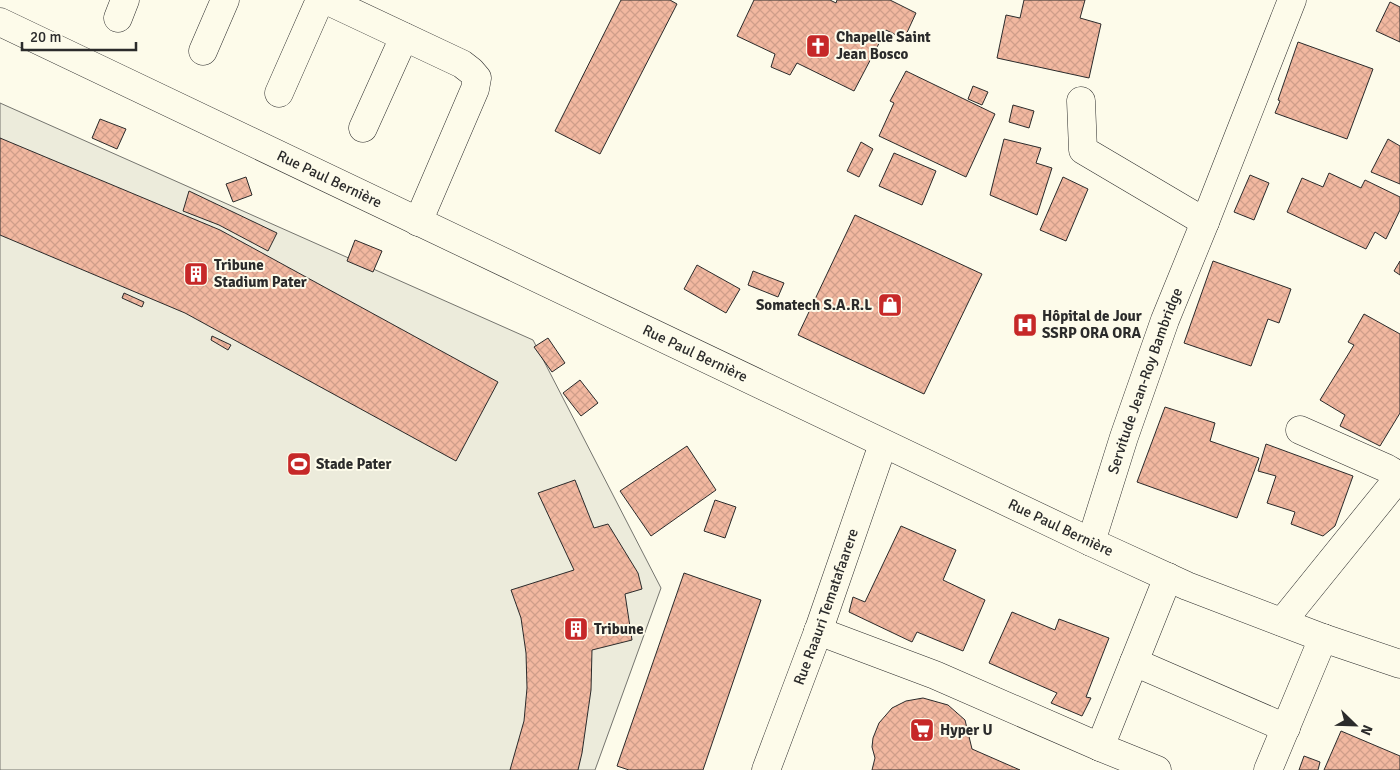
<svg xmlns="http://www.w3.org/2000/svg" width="1400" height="770" font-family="Signika,sans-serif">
<defs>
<pattern id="building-cross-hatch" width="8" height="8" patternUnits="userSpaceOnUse" patternTransform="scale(1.25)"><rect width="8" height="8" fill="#f2b8a0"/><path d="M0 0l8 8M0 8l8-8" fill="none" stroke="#d09e8a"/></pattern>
</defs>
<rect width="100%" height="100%" fill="#fdfbea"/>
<path fill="#ecebdb" stroke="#74746e" d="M0,103L533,340L661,588L595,770H0Z"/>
<path fill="url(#building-cross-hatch)" stroke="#2b2b2b" d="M621,0H670L677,4L600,154L555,131Z
M754,0H830L836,3L837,0H890L916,13L904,39L886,30L854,91L797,63L790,75L771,67L775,54L737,36Z
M1024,0H1085L1080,18L1101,24L1089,78L997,58L1006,15L1020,18Z
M1390,2L1400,7V42L1376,31Z
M1298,42L1373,69L1347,139L1275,113L1280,101L1278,100Z
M906,71L995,114L966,177L879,136L894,103L890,101Z
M973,86L988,92L982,105L968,99Z
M1013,105L1034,111L1029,128L1009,122Z
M100,119L126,129L117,149L92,138Z
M0,138L220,230L498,382L456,461L185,313L0,235Z
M1004,139L1041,148L1036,163L1052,168L1037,215L990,195Z
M1388,139L1400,146V184L1371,172Z
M861,142L873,149L859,177L847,171Z
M894,153L936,171L922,205L879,186Z
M1329,173L1361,188L1365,180L1400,197V210L1386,239L1375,232L1366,249L1287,212L1302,178L1323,187Z
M1250,175L1269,183L1254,220L1234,212Z
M246,177L252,195L233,202L226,184Z
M1063,177L1088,189L1066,241L1040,230Z
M189,191L277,233L268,251L219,225L183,211Z
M855,215L982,274L924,394L798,335Z
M355,240L382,251L373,272L347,261Z
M1213,261L1291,289L1279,323L1268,319L1251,366L1184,343Z
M1400,261V275L1394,271Z
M697,265L740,289L726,313L684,289Z
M753,271L784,283L778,297L748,285Z
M124,293L144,302L142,307L122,298Z
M1364,314L1400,334V413L1380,446L1340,426L1345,415L1320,400L1354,345L1348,342Z
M212,336L231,345L228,350L211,340Z
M548,338L565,363L552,372L534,347Z
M580,380L598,403L581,416L563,393Z
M1165,407L1215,423L1210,441L1259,458L1237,518L1137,482Z
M1266,444L1353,476L1335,526L1323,536L1291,524L1295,512L1267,503L1276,476L1258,471Z
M687,446L716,490L651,536L620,491Z
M575,480L594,528L608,524L638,573L642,589L625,594L632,640L592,650L591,690L582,753L578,770H510L524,721L527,688L526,653L521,618L511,590L574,570L538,493Z
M715,500L736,507L725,538L704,531Z
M901,526L956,550L943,580L985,600L963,651L917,632L912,642L849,612L853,597L865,602Z
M684,573L761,600L703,770H629L617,766Z
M1012,612L1055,630L1059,619L1109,638L1086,697L1091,698L1082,716L1051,703L1057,693L989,663Z
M923,698L948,705L965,720L972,749L1020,770H872L875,758L872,747L873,738L879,723L892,708L906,701Z
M1341,731L1400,756V770H1324Z
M1304,756L1320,762L1318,770H1299Z"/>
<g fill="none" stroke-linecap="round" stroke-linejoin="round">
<defs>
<g id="minor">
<path d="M326,0L462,64L471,71L477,78L475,89L418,222"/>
<path d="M118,18L125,0"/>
<path d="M203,51L225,0"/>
<path d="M279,93L320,0"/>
<path d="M1081,101L1083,150L1205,222"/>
<path d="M363,128L404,37"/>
<path d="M1300,430L1386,468L1400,476"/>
<path id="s1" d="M1091,542L1124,437L1165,320L1205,222L1292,0"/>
<path d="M1282,622L1400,476"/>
<path d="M818,631L935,675L1100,747L1168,577"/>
<path d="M1134,662L1286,728"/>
<path d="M1100,747L1157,770"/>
<path id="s2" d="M766,770L819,629L883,444"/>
<path d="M1268,770L1323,638"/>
</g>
<g id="major">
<path id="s3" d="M0,22L1091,542L1187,586L1323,638L1400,664"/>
</g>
</defs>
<use href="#minor" stroke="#2b2b2b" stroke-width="29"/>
<use href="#major" stroke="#2b2b2b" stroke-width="29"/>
<use href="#minor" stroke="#fdfbea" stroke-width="28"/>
<use href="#major" stroke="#fdfbea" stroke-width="28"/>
</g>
<defs>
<symbol id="church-square" viewBox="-11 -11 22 22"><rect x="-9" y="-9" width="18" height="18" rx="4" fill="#c62828" stroke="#fdfbea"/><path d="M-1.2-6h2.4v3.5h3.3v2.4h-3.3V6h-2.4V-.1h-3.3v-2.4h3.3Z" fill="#fff"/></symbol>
<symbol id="building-square" viewBox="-11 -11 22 22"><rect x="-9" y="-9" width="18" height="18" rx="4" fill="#c62828" stroke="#fdfbea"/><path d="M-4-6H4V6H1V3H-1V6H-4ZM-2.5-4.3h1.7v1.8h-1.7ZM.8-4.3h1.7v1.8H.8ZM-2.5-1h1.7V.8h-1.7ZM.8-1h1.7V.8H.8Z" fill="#fff"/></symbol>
<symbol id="shop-square" viewBox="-11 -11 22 22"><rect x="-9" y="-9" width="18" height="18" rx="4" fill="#c62828" stroke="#fdfbea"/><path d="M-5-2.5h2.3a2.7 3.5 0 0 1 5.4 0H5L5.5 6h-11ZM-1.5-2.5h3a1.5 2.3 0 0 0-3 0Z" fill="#fff"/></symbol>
<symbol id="hospital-square" viewBox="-11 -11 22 22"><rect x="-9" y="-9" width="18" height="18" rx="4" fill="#c62828" stroke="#fdfbea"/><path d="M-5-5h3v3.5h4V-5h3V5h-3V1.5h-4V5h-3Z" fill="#fff"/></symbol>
<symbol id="stadium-square" viewBox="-11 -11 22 22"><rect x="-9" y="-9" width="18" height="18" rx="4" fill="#c62828" stroke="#fdfbea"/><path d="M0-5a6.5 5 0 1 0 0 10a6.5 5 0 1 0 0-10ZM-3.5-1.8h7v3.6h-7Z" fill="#fff"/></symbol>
<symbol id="supermarket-square" viewBox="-11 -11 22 22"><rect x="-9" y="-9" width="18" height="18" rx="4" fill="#c62828" stroke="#fdfbea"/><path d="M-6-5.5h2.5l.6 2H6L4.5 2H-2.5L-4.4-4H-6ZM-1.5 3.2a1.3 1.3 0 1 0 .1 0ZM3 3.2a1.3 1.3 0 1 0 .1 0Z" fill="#fff"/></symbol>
</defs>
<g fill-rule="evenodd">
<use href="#church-square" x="804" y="32" width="28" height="28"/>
<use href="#building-square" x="182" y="260" width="28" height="28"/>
<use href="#shop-square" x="876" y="291" width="28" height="28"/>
<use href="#hospital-square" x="1011" y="311" width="28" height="28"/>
<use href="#stadium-square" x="285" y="450" width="28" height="28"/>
<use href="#building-square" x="562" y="615" width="28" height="28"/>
<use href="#supermarket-square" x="908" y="716" width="28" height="28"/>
</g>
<g text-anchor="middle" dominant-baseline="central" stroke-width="4" stroke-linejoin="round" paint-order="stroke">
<g font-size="15" font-weight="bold" fill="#2b2b2b" stroke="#fdfbea" text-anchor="start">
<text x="836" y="37">Chapelle Saint<tspan x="836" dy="17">Jean Bosco</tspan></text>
<text x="214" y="265">Tribune<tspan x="214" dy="17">Stadium Pater</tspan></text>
<text x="872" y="305" text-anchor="end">Somatech S.A.R.L</text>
<text x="1042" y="316">Hôpital de Jour<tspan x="1042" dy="17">SSRP ORA ORA</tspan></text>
<text x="316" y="464">Stade Pater</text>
<text x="594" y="629">Tribune</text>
<text x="940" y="730">Hyper U</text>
</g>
<g font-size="15" fill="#2b2b2b" stroke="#fdfbea">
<text stroke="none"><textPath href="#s3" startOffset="365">Rue Paul Bernière</textPath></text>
<text stroke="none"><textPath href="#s3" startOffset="770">Rue Paul Bernière</textPath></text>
<text stroke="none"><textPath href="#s1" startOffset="170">Servitude Jean-Roy Bambridge</textPath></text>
<text stroke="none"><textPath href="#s3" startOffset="1175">Rue Paul Bernière</textPath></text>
<text stroke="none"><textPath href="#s2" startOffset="174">Rue Raauri Tematafaarere</textPath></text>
</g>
</g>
<g transform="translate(1355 725) rotate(113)" stroke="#fdfbea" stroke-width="4" paint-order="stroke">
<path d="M0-4L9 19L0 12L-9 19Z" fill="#2b2b2b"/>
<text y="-8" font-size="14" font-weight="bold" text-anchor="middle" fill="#2b2b2b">N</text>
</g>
<path d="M22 42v8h114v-8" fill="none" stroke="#2b2b2b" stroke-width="2.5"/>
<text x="30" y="42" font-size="15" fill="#2b2b2b" stroke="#fdfbea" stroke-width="4" paint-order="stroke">20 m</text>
</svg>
